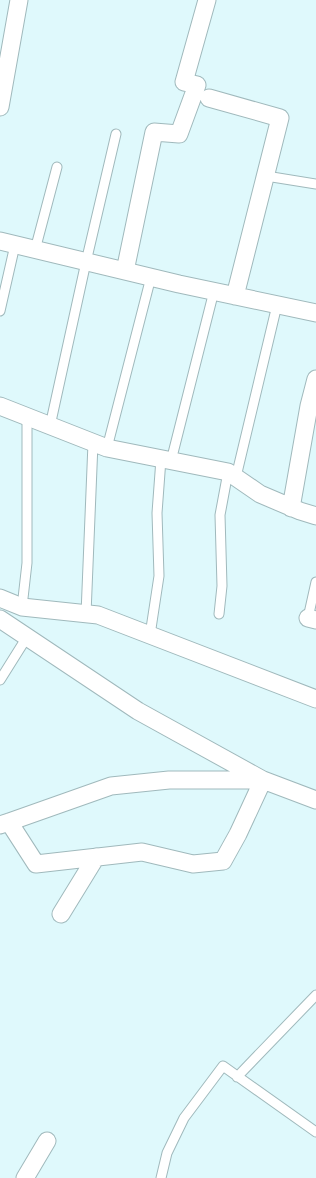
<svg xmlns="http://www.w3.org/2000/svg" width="316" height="1178" font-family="'PT Sans',sans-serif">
<rect width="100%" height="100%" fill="#dff9fc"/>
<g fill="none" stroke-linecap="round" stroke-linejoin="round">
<defs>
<path id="lane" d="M266,176L316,184
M35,250L57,167
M0,311L15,245
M50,426L86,262L116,134
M107,448L151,277
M171,461L214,291
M236,477L277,305
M22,607L27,563V417
M86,614L93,443
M219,614L222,586L220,515L228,472
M308,618L316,582
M150,635L159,576L157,513L161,459
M0,680L27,637
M237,1077L316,995
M161,1178L167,1153L184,1118L223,1066L316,1132"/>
<path id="street" d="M209,98L280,118L235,296
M0,107L19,0
M0,241L179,284L316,313
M125,271L154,132L179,134L197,85L184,82L207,0
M0,406L107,448L228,472L260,494L300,511L316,516
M291,508L309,406L316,379
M0,598L22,607L98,615L316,699
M308,618L316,620
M0,619L138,711L263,780L316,800
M0,825L9,822L111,786L169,780H263L238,834L223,861L193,864L142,852L36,864L9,822
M61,914L96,857
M25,1178L47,1141"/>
</defs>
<use href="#lane" stroke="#a0b9bc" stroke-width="11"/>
<use href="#street" stroke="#a0b9bc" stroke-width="19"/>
<use href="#lane" stroke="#fff" stroke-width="9"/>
<use href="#street" stroke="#fff" stroke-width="17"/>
</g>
</svg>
